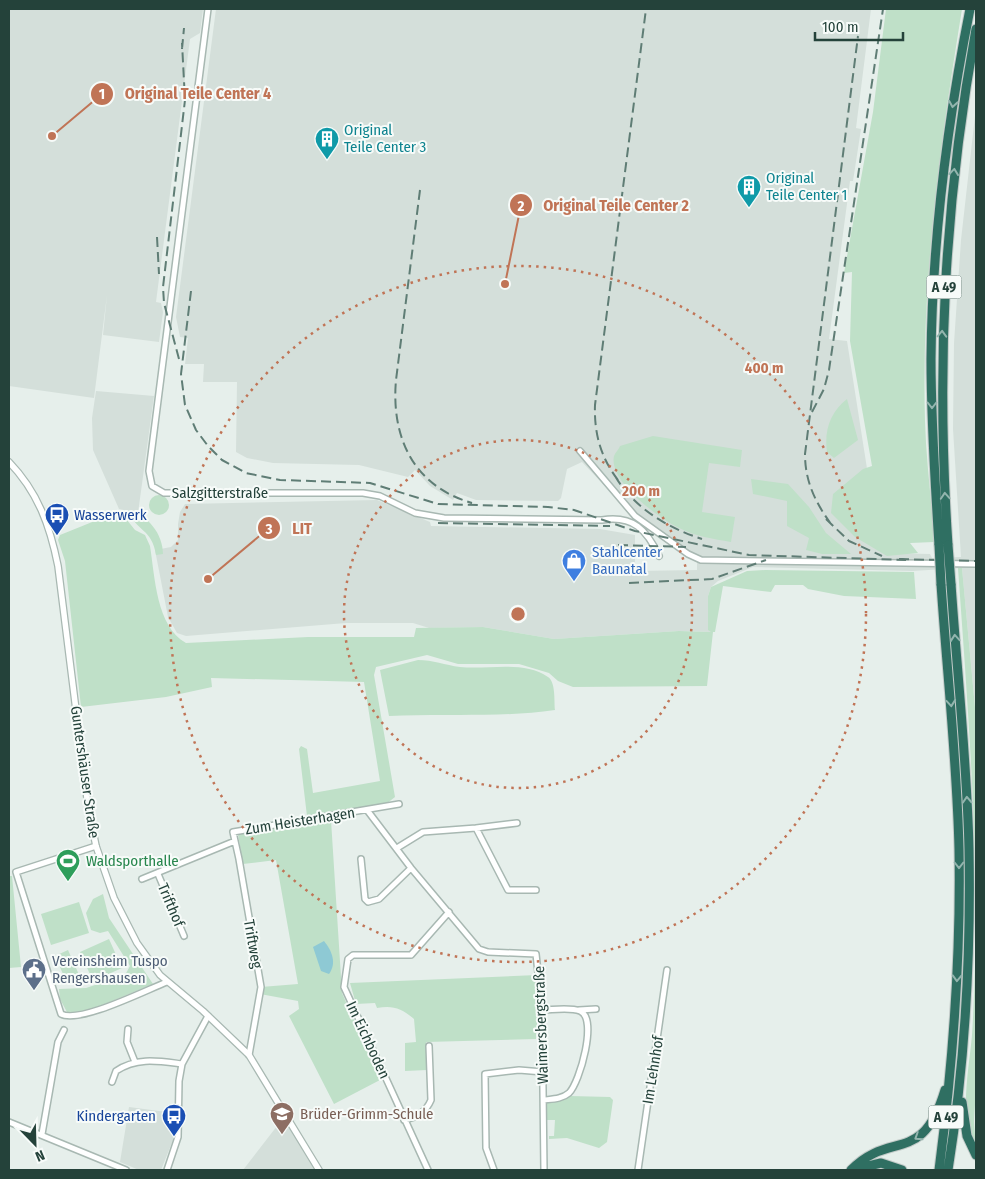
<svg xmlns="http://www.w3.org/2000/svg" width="985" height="1179" font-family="'Fira Sans Condensed',sans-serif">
<rect width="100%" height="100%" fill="#e6efeb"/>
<path fill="#d4dfda" d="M9,9H203L200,33L190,39L156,302L161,303L163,312L159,342L103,335L107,295L94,398L9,386Z
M216,9H871L856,128L861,129L853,181H850L829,339L847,341L879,545L887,553L930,554L932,558L961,557L953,429L954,343L961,240L976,107V718L962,568L912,571L753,567L718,581L711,587L708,596V629L713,632L679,631L554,639L483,627L429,628L413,623H346L186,636L177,633L168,617L155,550L171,547L178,540V524L180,512L185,504L377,500L430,522L431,526L600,529L635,535V571L697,570V561L640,523L582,462L567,469L561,498L558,501L476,500L457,493L453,500L430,486L415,470L408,477L359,465L273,463L247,458L236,452L237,382H203L204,364H185L188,338L180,337L176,317Z
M96,391L154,396L138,513L119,509L93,450L92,418Z
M129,1107L174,1113L173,1140L161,1170H139L120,1162Z
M284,1117L317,1170H243Z"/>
<path fill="#bfe0c8" d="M886,9H962C940,145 921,282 925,421C926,461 932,502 934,542L910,543L918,553L887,556L855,537L831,513L833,494L863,469L872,466L850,341L852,272L844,273L873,112Z
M847,399L858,440L834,458L827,452C824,431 830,412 847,399Z
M653,436L742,450L740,467L709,463L702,512L735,517L731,542C713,539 695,536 679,528C660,519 608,481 614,456C615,453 619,449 620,446Z
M751,479L788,484L809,507L826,533L851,554H822L806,550L809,538L787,526V501L753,494Z
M149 505a10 10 0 1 1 20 0a10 10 0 1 1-20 0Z
M128,510C148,515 163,534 163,554L156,555C152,528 136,532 128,510Z
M117,512L123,515L135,530L145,535L150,546C155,577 156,626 186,643L308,637H414L416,628L483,627L554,639L679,631L711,632L708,630V596L711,587L747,571L765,570L914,572L916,599L844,596L808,589L803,585H775L771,592L723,586L715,632H713L707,686L573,687L558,681L549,673L519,664H458L427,655L376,667L374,675L395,797L386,804L307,816L299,749L301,746L307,749L313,793L380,781L364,682L211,678L212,687L166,697L81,707L65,561L58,540L60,535Z
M958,568H962L976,718V1089L974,1121L976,1151C958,1120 969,1070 972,1035C982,879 969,724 958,568Z
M418,660C433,660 445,665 460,667C488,670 524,660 548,677C556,682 554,702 555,710C500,718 444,713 389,716L380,670Z
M331,820L342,993L380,1080L334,1104L289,1016L299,1009L298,1001L260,994L261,987L298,984L276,860L243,864L238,834Z
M9,876H12L21,967L9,968Z
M103,894L109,918L153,984L88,1011L68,1014L60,999L59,989L86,988L125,975L130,966L108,931L100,933L91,930L86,913L93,899Z
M79,902L89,933L51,945L41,914Z
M109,939L122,968L93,981L80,952Z
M68,950L80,977L67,983L55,956Z
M537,975L539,991L536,1039L426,1042L427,1070L405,1071V1043L416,1042L414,1019C402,1008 392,1005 377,1008L375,1003L356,1004L350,983Z
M570,1096L610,1097L613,1100L607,1142L599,1148L567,1138L549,1139V1136H554L555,1120H546L547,1101Z"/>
<path fill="#8ec9d4" d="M324,941C332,951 337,963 329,974L321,971L313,947Z"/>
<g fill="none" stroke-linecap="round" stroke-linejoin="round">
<defs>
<path id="minor" d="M208,9L149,471L152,486L164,493H363L380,496L415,513L444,518L602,520C633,515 647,530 659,556
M580,451L635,516L688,554L701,560L976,564
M367,810L411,868L479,949L488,952L536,954L542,1010L544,1170
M476,828L517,823
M96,846L16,872L61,1014C79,1024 146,990 167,982
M397,848L423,832L476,828L508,890H536
M361,859L365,899L368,902L379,899L411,868
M158,874L184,936
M142,879L235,841
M542,1010C552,1010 570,1007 580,1011C598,1018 580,1082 569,1093C562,1099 553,1099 544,1100
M579,1010L596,1009
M128,1029L127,1042L135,1062
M249,1055L261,987L239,859L233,832L399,804
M112,1082L116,1071C137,1057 158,1061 182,1064
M404,1120C417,1117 426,1112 431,1100L429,1046
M9,1122L126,1170
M42,1134L58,1042L64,1030
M167,1170L178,1137L179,1081L182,1064L208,1016
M428,1170L344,987L348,959L353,955H411L449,912
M494,1170L486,1148L485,1074L519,1070L543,1072
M638,1170L667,970"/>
<path id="tertiary" d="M9,462C38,492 50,526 58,566L88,806L96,846L114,898L137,943L160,975L203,1011L249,1055L319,1170"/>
<path id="motorway" d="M939,545C935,483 931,422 931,359C932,242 947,124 970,9
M948,545C936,368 944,204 976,29
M962,1102L967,1136L976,1155
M856,1169L881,1163L902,1170
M851,1170C891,1129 922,1167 945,1090
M939,1170C953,1063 961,958 959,849C957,761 947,673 941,584
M948,1170C965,1064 971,956 969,849C967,760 957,672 951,584"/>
</defs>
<use href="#minor" stroke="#a8b8b2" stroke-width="8"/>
<use href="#tertiary" stroke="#a8b8b2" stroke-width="8"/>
<use href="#motorway" stroke="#c2cac8" stroke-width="11"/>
<use href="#minor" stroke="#fff" stroke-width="5"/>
<use href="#tertiary" stroke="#fff" stroke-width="5.5"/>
<use href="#motorway" stroke="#2f6f62" stroke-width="9"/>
<path stroke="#5f7d75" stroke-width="2" stroke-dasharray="10 5" stroke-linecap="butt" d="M182,49L184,28
M420,190L396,380C391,437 413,486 472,503
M157,237L159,274
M191,291L181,374L185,405L196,430L208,446L222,460L246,473L280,480L370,483L438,504L548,507L574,510L635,531L749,555L906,560
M179,359L164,303L163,287L185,100L182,43
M812,412L824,389L829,370L883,9
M615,476C634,508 668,528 702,539
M618,480C601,458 594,434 595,405L646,9
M826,519L849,541L882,556
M438,523L610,526
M831,524C815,502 805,481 805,454L858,36
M618,545L686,547
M899,559L976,561
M629,583L712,579L766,560"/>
<defs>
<path id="motorway-bridge" d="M939,545L941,584
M948,545L951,584"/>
</defs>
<use href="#motorway-bridge" stroke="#c2cac8" stroke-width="11" stroke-linecap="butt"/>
<use href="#motorway-bridge" stroke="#2f6f62" stroke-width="9"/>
</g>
<defs><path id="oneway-chevron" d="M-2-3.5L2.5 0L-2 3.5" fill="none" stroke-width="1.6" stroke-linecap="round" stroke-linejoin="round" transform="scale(1.25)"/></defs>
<g stroke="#93b5ae">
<use href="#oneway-chevron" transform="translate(953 104) rotate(99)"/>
<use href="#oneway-chevron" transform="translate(954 172) rotate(-83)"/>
<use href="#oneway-chevron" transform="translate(942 334) rotate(-88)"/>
<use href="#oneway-chevron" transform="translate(932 405) rotate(90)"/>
<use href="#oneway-chevron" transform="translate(945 496) rotate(-94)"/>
<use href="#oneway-chevron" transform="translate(955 638) rotate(-95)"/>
<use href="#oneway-chevron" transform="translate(951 703) rotate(85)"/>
<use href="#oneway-chevron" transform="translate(967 800) rotate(-93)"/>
<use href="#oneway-chevron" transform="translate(959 865) rotate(90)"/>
<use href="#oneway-chevron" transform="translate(957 978) rotate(92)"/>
<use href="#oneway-chevron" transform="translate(918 1137) rotate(147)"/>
</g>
<g fill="none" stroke="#c07456" stroke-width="2.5" stroke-dasharray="2.5 5">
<circle cx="518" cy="614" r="174"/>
<circle cx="518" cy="614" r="348"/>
</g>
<defs>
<symbol id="building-pin" viewBox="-11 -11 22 30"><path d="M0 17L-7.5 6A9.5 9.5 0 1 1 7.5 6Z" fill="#0f9aa8" stroke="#f7fbf9"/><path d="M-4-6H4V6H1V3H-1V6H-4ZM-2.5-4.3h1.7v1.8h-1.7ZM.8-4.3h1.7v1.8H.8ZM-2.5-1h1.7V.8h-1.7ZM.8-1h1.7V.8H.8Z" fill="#fff"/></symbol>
<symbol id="bus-pin" viewBox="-11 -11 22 30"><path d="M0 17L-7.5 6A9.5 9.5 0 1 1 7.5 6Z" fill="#1a4fb4" stroke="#f7fbf9"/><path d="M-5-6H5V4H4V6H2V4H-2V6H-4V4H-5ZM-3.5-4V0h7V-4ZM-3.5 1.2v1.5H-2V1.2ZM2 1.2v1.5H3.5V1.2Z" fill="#fff"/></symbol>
<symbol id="shop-pin" viewBox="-11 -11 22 30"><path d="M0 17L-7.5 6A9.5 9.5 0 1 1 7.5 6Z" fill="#3f7fe0" stroke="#f7fbf9"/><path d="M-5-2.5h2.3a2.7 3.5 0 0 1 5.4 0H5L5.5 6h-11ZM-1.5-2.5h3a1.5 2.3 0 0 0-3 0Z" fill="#fff"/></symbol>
<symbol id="stadium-pin" viewBox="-11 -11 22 30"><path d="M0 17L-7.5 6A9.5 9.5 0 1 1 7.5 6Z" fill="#2e9e5b" stroke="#f7fbf9"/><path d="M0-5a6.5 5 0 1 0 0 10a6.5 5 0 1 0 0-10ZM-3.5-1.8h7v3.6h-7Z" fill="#fff"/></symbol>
<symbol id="civic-pin" viewBox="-11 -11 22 30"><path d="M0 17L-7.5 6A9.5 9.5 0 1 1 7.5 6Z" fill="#5c6f8a" stroke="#f7fbf9"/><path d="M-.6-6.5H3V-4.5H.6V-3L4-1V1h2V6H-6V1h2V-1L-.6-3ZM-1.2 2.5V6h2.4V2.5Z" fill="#fff"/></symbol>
<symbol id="school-pin" viewBox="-11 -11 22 30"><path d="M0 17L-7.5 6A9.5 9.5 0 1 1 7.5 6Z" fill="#8d6e63" stroke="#f7fbf9"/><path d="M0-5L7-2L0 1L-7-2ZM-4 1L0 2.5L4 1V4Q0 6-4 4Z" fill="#fff"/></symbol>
</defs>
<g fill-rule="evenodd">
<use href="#building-pin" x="313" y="125" width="28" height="38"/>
<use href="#building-pin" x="735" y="173" width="28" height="38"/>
<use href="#bus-pin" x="43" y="501" width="28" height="38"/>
<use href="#shop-pin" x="560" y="547" width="28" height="38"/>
<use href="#stadium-pin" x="54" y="847" width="28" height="38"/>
<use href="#civic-pin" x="20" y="956" width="28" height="38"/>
<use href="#school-pin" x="268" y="1100" width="28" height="38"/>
<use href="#bus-pin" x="160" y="1102" width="28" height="38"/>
</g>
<g text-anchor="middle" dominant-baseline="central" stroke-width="4" stroke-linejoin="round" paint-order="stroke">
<g fill="#f7fbf9" stroke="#637a73" stroke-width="1">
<rect x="926.5" y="275.5" width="35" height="23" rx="4"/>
<rect x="928.5" y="1105.5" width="35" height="23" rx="4"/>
</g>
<g font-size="14" font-weight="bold" fill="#24423a">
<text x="944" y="287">A 49</text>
<text x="946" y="1117">A 49</text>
</g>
<g font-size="15" fill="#0d838f" stroke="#f7fbf9" text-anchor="start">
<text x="344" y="130">Original<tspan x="344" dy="17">Teile Center 3</tspan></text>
<text x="766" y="178">Original<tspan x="766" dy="17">Teile Center 1</tspan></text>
</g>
<g font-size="15" fill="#24423a" stroke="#f7fbf9">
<text x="220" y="493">Salzgitterstraße</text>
<text transform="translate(85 772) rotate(82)">Guntershäuser Straße</text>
<text transform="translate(300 821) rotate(-9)">Zum Heisterhagen</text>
<text transform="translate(171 905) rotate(67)">Trifthof</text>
<text transform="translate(253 944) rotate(80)">Triftweg</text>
<text transform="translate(541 1025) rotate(-92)">Waimersbergstraße</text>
<text transform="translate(368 1040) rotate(65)">Im Eichboden</text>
<text transform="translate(653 1070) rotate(-81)">Im Lehnhof</text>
</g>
<g font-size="15" fill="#164399" stroke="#f7fbf9" text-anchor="start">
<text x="74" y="515">Wasserwerk</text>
<text x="156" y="1116" text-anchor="end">Kindergarten</text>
</g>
<g font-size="15" fill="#366cbe" stroke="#f7fbf9" text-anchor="start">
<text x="592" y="552">Stahlcenter<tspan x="592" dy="17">Baunatal</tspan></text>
</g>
<g font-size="15" fill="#27864d" stroke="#f7fbf9" text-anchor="start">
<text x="86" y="861">Waldsporthalle</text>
</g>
<g font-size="15" fill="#4e5e75" stroke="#f7fbf9" text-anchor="start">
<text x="52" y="961">Vereinsheim Tuspo<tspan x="52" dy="17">Rengershausen</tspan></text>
</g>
<g font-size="15" fill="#785e54" stroke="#f7fbf9" text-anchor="start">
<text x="300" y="1114">Brüder-Grimm-Schule</text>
</g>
</g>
<circle cx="518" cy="614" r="8" fill="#c07456" stroke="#f7fbf9" stroke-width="2.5"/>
<g font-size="15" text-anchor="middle" font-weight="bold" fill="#c07456" stroke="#f7fbf9" stroke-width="4" stroke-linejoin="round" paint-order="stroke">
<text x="764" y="373">400 m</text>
<text x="641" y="496">200 m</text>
</g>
<path fill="none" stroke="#c07456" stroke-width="2" d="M52 136L102 94M505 284L521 205M208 579L269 528"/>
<g fill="#c07456" stroke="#f7fbf9" stroke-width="2">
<circle cx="52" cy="136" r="5"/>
<circle cx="505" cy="284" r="5"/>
<circle cx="208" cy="579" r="5"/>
<circle cx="102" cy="94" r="12"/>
<circle cx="521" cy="205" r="12"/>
<circle cx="269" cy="528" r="12"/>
</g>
<g font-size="15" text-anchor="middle" font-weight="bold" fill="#fff">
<text x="102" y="99">1</text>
<text x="521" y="211">2</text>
<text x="269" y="534">3</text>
</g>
<g font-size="16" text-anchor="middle" font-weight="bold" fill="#c07456" stroke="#f7fbf9" stroke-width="4" stroke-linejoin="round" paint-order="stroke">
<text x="198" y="99">Original Teile Center 4</text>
<text x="616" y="211">Original Teile Center 2</text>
<text x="302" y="534">LIT</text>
</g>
<rect width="985" height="1179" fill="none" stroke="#24423a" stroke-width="20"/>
<g transform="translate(35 1144) rotate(157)" stroke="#f7fbf9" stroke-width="4" paint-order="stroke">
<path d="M0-4L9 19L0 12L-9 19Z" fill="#24423a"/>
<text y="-8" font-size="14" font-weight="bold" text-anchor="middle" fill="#24423a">N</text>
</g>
<path d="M815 32v8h88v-8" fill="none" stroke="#24423a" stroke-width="2.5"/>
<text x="822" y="32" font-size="15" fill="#24423a" stroke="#f7fbf9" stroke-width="4" paint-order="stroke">100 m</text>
</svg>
